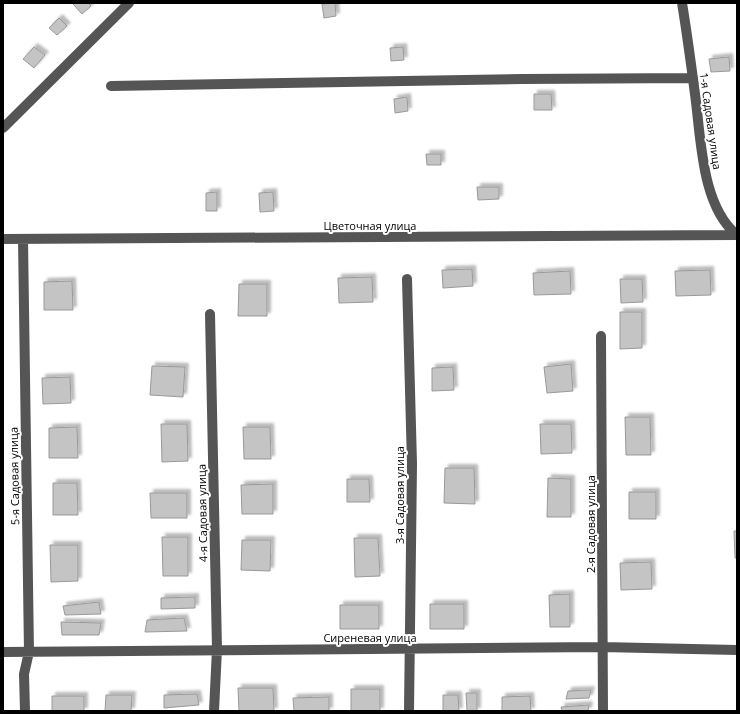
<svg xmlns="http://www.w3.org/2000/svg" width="740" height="714" font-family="'Open Sans',sans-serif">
<defs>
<filter id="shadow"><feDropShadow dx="3.5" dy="-3.5" stdDeviation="1" flood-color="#0004"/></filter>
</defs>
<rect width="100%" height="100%" fill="#fff"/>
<path fill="#c4c4c4" stroke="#999" filter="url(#shadow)" d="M75,3H88L91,6L82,14L73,4Z
M335,3L336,16L324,18L322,4Z
M59,18L67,26L57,35L49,28Z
M34,47L45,55L34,68L23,59Z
M403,47L404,60L391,61L390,48Z
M729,57L730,71L711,72L709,59Z
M534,94H551L552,110H534Z
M407,97L408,111L395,113L394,99Z
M426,154H441V165H427Z
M477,187H499V199L478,200Z
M217,192V211H206V193Z
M273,192L274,211L260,212L259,193Z
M472,269L473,286L443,288L442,270Z
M710,270L711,295L676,296L675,271Z
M570,271L571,294L534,295L533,273Z
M372,277L373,302L339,303L338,278Z
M620,279H642L643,302L621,303Z
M72,281L73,310H44V282Z
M239,284H267V316H238Z
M620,312H642V348L620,349Z
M571,364L573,391L547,393L544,367Z
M152,366L185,367L183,397L150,395Z
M453,367L454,390L432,391V368Z
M70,377L71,403L43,404L42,378Z
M625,417H650L651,455H626Z
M161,424H187L188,461L162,462Z
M540,424H571L572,453L541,454Z
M77,427L78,458H49V428Z
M243,427H270L271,459H244Z
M445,468H474L475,504L444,503Z
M548,478L571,479V517H547Z
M347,479H369L370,502H347Z
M53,483H77L78,515H53Z
M273,484V514H242L241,485Z
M629,492H656V519H629Z
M150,493H187V518H151Z
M734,531H737V558H735Z
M162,537H188V576H163Z
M354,538H378L380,576L355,577Z
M242,540H271L270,571L241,570Z
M50,545H78V581L51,582Z
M651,562L652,589L621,590L620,563Z
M570,594V627H550L549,595Z
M195,597V608L161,609V598Z
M99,602L101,614L65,615L63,606Z
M430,604H464V629H430Z
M340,605H379V629H340Z
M184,618L187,631L145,632L147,620Z
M61,622L101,623L99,635H62Z
M238,688H273L274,711H239Z
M351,689H380V711H351Z
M591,690L589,698L566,699L568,691Z
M466,693H477V711H467Z
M197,694L199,705L164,708V695Z
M106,695H132L131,711H105Z
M443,695H458L459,711H443Z
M52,696H84V711H52Z
M530,696L531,711H502V697Z
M329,697V711H294L293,698Z
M589,705L588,711H562L561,707Z"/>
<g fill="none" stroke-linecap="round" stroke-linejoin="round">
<path stroke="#555" stroke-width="10" d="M682,3C687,33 691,64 695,94C701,137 701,206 737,235
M111,86L522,79L693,78
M3,128L129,3
M3,239L737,235
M23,239L29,652L24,674L25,711
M407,279L412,464L409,711
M210,314L217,649L214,711
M601,336L603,711
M3,652L602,647L737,650"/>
</g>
<g text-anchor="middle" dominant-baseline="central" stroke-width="4" stroke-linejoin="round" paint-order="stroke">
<g font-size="11" fill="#000" stroke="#fff">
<text transform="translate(711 121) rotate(82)">1-я Садовая улица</text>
<text x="370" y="225">Цветочная улица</text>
<text transform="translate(14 476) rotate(-91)">5-я Садовая улица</text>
<text transform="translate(399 495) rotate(-90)">3-я Садовая улица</text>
<text transform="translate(202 513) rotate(-91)">4-я Садовая улица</text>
<text transform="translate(590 524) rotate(-90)">2-я Садовая улица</text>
<text x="370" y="637">Сиреневая улица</text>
</g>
</g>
<rect width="740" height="714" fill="none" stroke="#000000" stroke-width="8"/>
</svg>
